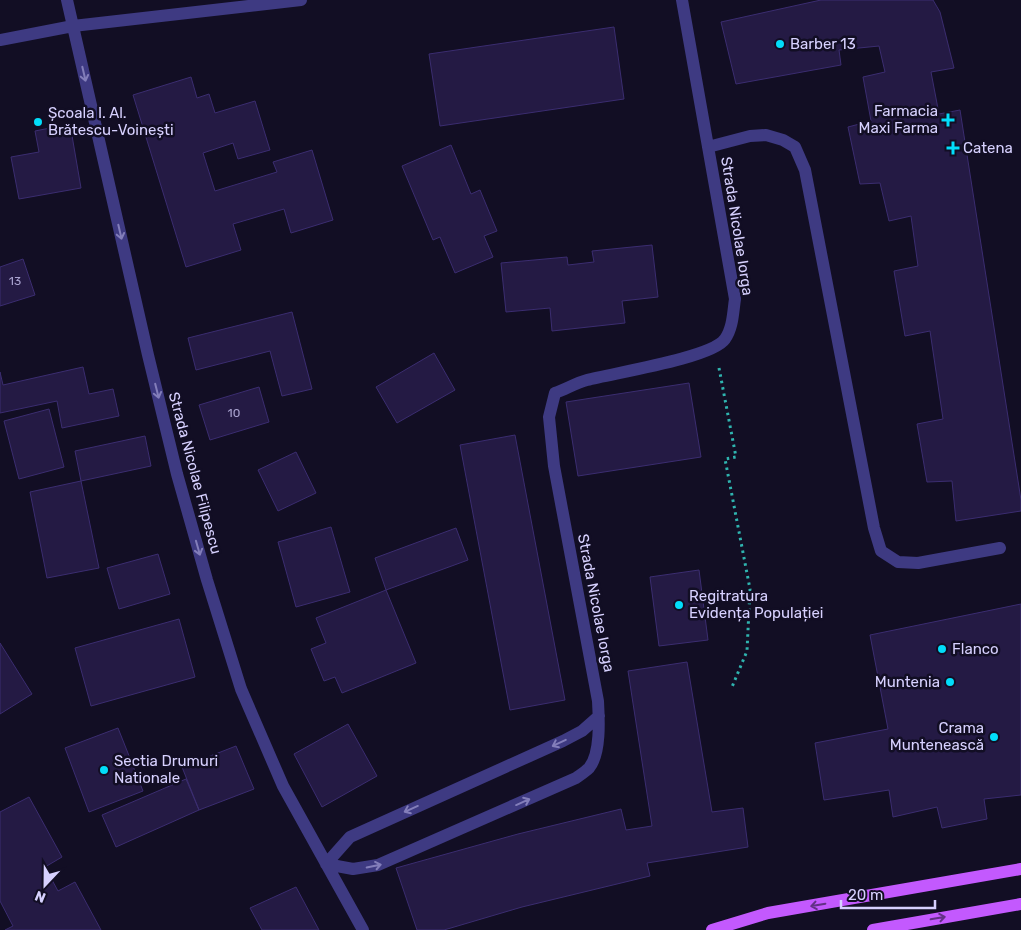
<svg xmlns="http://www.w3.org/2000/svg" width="1021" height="930" font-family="Rubik,sans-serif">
<rect width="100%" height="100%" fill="#120e24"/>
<path fill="#241a44" stroke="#3b2d70" d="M821,0H933L940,12L954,68L931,72L939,114L960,110L1021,500V511L956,521L952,481L927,482L917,424L943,419L930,331L905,336L894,271L918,266L911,216L889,221L880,183L860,184L848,127L871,121L863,77L885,72L879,46L839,50L841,65L736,84L721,22Z
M614,27L624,99L440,126L429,54Z
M191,77L197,98L209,94L215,113L255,101L270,150L238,159L233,143L203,153L215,191L277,172L273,162L312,150L333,220L291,233L284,209L233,224L241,250L186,267L133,95Z
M70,124L81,188L19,199L11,157L39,152L35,131Z
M451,145L471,194L480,190L497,231L484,236L493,257L455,273L440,237L433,240L402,166Z
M652,245L658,297L622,301L625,323L552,331L550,308L506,312L501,263L567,257L568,265L594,262L592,251Z
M23,259L35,295L0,306V267Z
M292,312L312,389L282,396L270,351L196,370L188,338Z
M434,353L455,390L397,423L376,387Z
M83,367L89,394L113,389L119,416L62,428L57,401L0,413V372L3,385Z
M689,383L701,457L578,476L566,402Z
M259,387L269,422L210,440L199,405Z
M49,409L64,467L19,479L4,421Z
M515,435L565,700L510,710L460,445Z
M145,436L151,466L81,481L75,451Z
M296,452L316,493L278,511L258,470Z
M81,481L99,568L47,578L30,492Z
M331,527L350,592L296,607L278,542Z
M456,528L468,560L386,590L375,558Z
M158,554L170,594L119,609L107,568Z
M699,570L708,640L659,646L650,577Z
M386,590L416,663L342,693L335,677L324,681L311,649L326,643L316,618Z
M1021,604V795L984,799L987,819L942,828L937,807L893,817L889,790L824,800L815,743L888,729L870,635Z
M179,619L195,677L91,706L75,648Z
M0,643L32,694L0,714Z
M687,662L712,812L743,808L748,847L647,863L650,876L522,907L444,930H417L396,868L518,834L621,809L626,830L652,826L628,671Z
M348,724L377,776L322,807L294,754Z
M118,728L143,791L89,812L65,748Z
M236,746L254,789L199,810L182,767Z
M186,779L199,810L116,847L102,815Z
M29,797L62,857L45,867L58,891L75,882L101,930H5L13,926L0,901V812Z
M296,887L319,930H262L250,908Z"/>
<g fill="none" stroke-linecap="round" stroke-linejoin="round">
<path stroke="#2fb4af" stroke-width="3" stroke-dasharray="2.5 4" stroke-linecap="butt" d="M719,368L736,457L725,459L750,589L747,651L732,687"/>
<path stroke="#3e3a82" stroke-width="12" d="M67,0L148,355L177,474L207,580L241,689L283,786L363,930
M0,40L73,26L301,0
M708,147L750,136L766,135L783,140L795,147L805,170L874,528L881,551L898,562L918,563L1000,548
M326,864L353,869L378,865L576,778C580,775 585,772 589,768C601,754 599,719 598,701L554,466L549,417L555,393C566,389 576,383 587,380C613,373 712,358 725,339C733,328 733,312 735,299L682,0
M326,864L350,837L563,741L582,731L599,716"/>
<path stroke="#c359fe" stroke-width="12" d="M712,930L768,913L1021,869
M873,930L1021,904"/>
</g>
<defs><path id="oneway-shaft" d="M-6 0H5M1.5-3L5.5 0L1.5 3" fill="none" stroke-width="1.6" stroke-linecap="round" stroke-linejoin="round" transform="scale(1.25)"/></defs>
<g stroke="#837eba">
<use href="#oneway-shaft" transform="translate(84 74) rotate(77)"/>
<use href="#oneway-shaft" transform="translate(120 232) rotate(77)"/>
<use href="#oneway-shaft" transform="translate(157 391) rotate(76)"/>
<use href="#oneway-shaft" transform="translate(198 548) rotate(74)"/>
<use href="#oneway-shaft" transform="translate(559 743) rotate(155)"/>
<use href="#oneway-shaft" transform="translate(523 802) rotate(-24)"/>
<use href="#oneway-shaft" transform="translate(411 809) rotate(156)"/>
<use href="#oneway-shaft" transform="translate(374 866) rotate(-12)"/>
</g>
<g stroke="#623086">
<use href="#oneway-shaft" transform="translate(818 905) rotate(170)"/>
<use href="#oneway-shaft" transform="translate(938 918) rotate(-10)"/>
</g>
<g fill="#02ddfa" stroke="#120e24" stroke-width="2">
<circle cx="780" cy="44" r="5"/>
<path d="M945.5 112.5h5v5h5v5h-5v5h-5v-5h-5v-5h5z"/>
<circle cx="38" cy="122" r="5"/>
<path d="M950.5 140.5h5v5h5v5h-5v5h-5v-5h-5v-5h5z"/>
<circle cx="679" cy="605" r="5"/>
<circle cx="942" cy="649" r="5"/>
<circle cx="950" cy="682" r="5"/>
<circle cx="994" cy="737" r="5"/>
<circle cx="104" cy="770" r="5"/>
</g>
<g text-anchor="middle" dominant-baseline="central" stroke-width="5" stroke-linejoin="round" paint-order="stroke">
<g font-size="12" fill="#aaa3d0">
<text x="15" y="281">13</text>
<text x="234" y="413">10</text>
</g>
<g font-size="15" fill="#d7d1ff" stroke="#120e24" text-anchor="start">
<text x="790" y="44">Barber 13</text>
<text x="938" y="111" text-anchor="end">Farmacia<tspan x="938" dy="17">Maxi Farma</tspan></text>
<text x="48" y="113">Școala I. Al.<tspan x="48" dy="17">Brătescu-Voinești</tspan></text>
<text x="963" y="148">Catena</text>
<text x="689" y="596">Regitratura<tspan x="689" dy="17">Evidența Populației</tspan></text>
<text x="952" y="649">Flanco</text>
<text x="940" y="682" text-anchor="end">Muntenia</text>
<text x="984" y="728" text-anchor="end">Crama<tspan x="984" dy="17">Muntenească</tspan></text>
<text x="114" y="761">Sectia Drumuri<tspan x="114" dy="17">Nationale</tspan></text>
</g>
<g font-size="15" fill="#d7d1ff" stroke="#120e24">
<text transform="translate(737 226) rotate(81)">Strada Nicolae Iorga</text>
<text transform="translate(195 473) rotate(75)">Strada Nicolae Filipescu</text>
<text transform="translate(596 603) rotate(79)">Strada Nicolae Iorga</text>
</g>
</g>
<g transform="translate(45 885) rotate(202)" stroke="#120e24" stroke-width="4" paint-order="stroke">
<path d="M0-4L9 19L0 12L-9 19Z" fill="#d7d1ff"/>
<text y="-8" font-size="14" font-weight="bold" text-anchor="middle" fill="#d7d1ff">N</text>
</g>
<path d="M841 900v8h94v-8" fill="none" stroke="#d7d1ff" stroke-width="2.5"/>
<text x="848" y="900" font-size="15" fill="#d7d1ff" stroke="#120e24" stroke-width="4" paint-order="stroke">20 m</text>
</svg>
